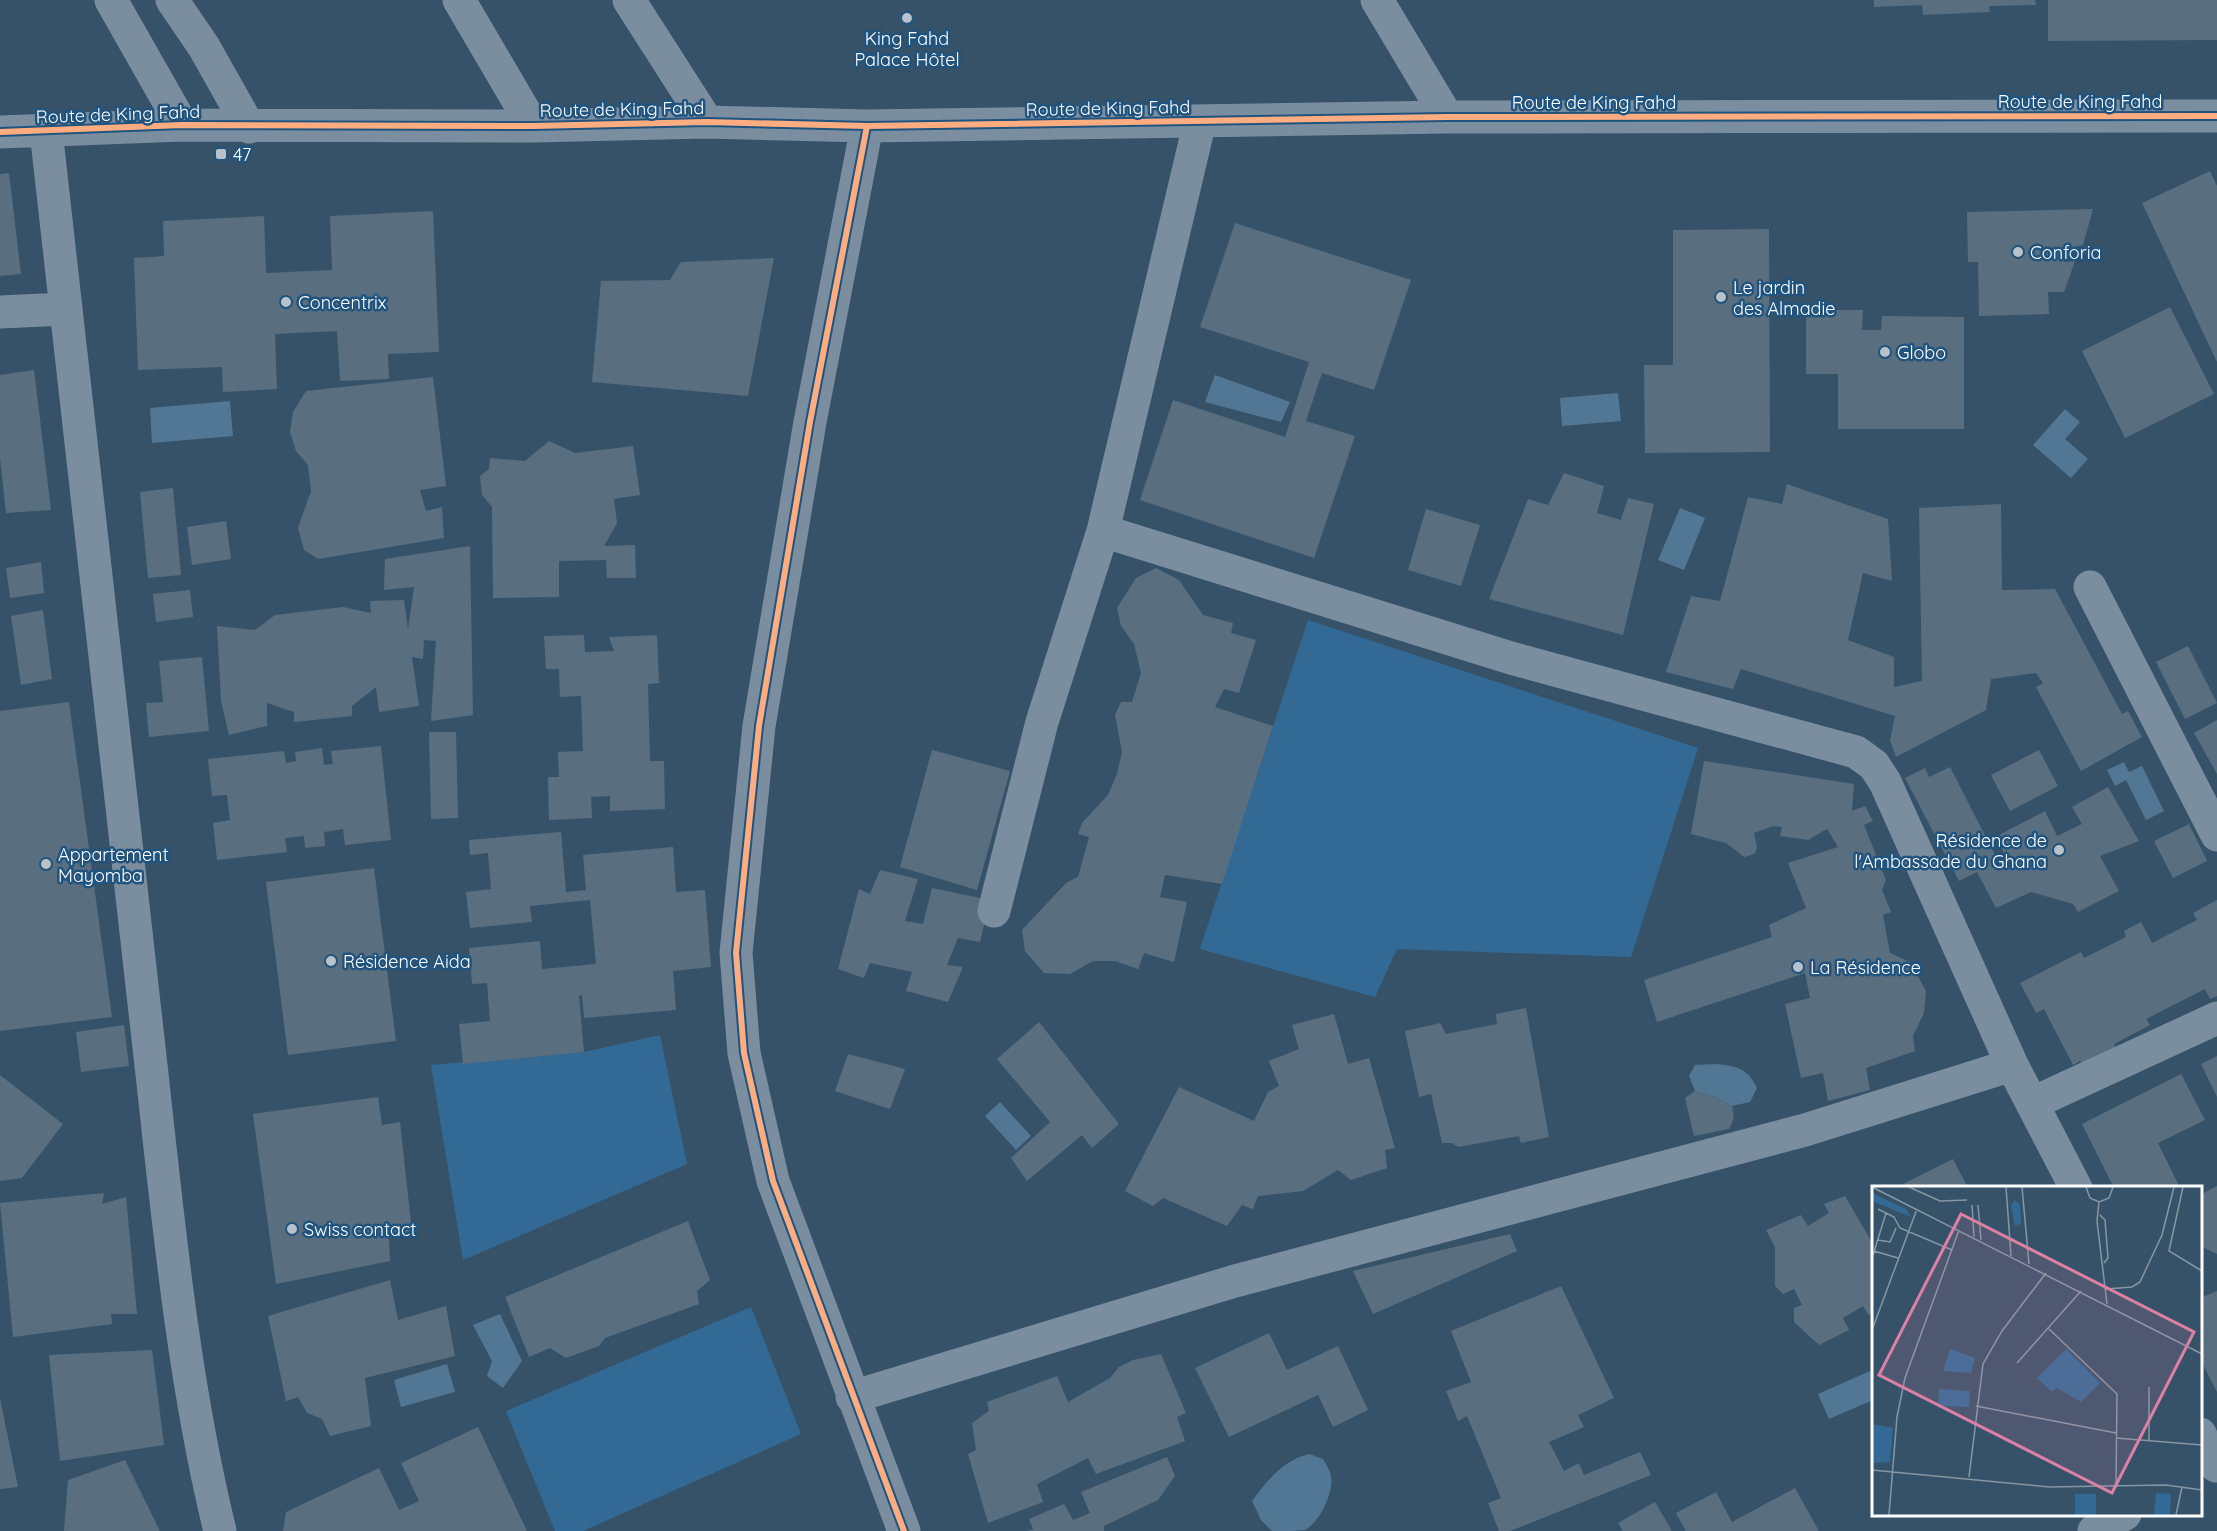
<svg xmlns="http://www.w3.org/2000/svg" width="2217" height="1531" font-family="Quicksand,sans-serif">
<rect width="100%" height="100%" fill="#365268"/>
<path fill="#336a95" d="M1308,620L1698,748L1631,957L1397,949L1375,997L1200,949Z
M660,1035L687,1164L463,1260L431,1065L584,1052Z
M751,1307L801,1434L583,1531H555L506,1411Z"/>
<path fill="#527795" d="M1215,375L1290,402L1281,422L1205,402Z
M1618,393L1621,421L1562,426L1560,398Z
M230,401L233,436L152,443L150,408Z
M2065,409L2080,422L2065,439L2088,459L2071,478L2033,445Z
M1680,508L1705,518L1684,570L1658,560Z
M2124,762L2129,772L2142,766L2164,811L2146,820L2126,780L2115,786L2107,770Z
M1716,1064C1737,1066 1747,1068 1757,1088L1750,1102L1732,1106L1714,1097L1695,1091L1689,1076L1695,1065Z
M1000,1102L1031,1136L1016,1150L985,1116Z
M500,1314L522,1361L503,1388L487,1376L492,1361L473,1325Z
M447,1364L455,1392L401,1407L394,1380Z
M1870,1371L1873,1380V1400L1829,1419L1818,1394Z
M1309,1454L1323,1459C1326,1464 1330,1470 1331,1476C1334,1492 1320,1522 1305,1530C1297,1531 1282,1531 1272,1531L1261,1520L1252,1501C1267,1481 1283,1460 1309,1454Z"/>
<path fill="#596f80" d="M1874,0H2035L2036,5L1989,6L1990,12L1923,15L1922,5L1874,7Z
M2048,0H2217V40L2048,41Z
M2210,171L2217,186V362L2142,203Z
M9,173L21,274L0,276V174Z
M2093,209L2083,245L2066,249L2064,262L2075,261L2064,292H2048L2049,314L1979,316L1978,262H1968L1967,212Z
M433,211L439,352L388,354L389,379L340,381L337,331L275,334L277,389L223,392L222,367L138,370L134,258L164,256L163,221L264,216L266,273L332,270L330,216Z
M1235,223L1411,280L1374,390L1322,373L1306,421L1355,436L1314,558L1140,500L1173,400L1285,437L1309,362L1200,327Z
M1769,229L1770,452L1645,453L1644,365H1673V230Z
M774,258L748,396L592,382L601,281L670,280L681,262Z
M2170,307L2214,394L2125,438L2082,351Z
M1806,310H1863L1862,330H1881L1882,316L1964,317V429H1838V374H1806Z
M34,370L51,510L6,513L0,458V375Z
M433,377L446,486L420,490L426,511L442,507L444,538L318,559L304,550L298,528L311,491L308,465L296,451L290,432L293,412L306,391Z
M549,441L575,453L633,446L640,495L614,499L617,523L604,546L635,545L636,578H607L606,560L559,561V597L493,598L492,507L482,495L480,476L489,469L490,458L525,461Z
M1564,473L1604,486L1597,513L1621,520L1628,498L1654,504L1623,635L1489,599L1528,499L1548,505Z
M1787,484L1888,519L1892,581L1863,573L1848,640L1894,657V687L1922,681L1919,508L2001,504L2002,590L2055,589L2122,714L2128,711L2142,737L2081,771L2036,687L2043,683L2036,673L1991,679L1986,710L1896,757L1890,740L1895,716L1741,669L1733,689L1666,672L1691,596L1720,601L1748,497L1782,504Z
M173,488L181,575L148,578L140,492Z
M1426,509L1480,525L1461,586L1408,570Z
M226,521L231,559L192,565L187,527Z
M470,546L473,715L431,721L436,641L424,640L423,659L412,657L419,706L379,712L376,687L352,706V716L294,722V712L267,703V726L229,735L221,701L217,626L255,630L275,615L343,607L371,613L370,601L404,600L408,629L414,587L384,590L385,559Z
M41,562L44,593L10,598L6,568Z
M1156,568L1179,580L1203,615L1233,623L1231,633L1256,640L1239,693L1224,689L1215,707L1273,726L1222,884L1165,875L1160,897L1187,902L1174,962L1144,953L1138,969L1115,961H1093L1070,974L1044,973L1025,951L1022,930L1066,883L1078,877L1089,837L1078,834L1082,823L1108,795L1117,774L1122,752L1115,715L1121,702H1132L1141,673L1134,644L1121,626L1117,608L1136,578Z
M190,590L193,617L156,622L153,594Z
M43,610L52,679L21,685L11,616Z
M584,635L585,652L614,651L609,637L657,635L659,683L648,684L650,761H664L665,809L610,811V796L591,797L592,818L549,820L548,777H559L558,752L583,751L581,696L560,697L559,669H546L544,636Z
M2188,646L2217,703L2185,719L2156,662Z
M202,657L209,731L149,737L146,703L163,702L159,661Z
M69,702L112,1017L0,1031V711Z
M2217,720V774L2194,733Z
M429,732H456L458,818L431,819Z
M381,746L391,840L345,845L343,829L324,832L325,846L305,848L304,836L285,838L287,852L217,860L213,823L230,820L227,795L212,796L208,759L284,751L286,763L296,761L295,752L322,748L324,765L333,764L331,751Z
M932,750L1010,771L977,890L900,867Z
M2039,750L2058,786L2010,811L1991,775Z
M1704,761L1854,784L1852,811L1865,806L1873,821L1864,825L1886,880L1882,890L1891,912L1883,915L1890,953L1910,962L1926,991L1924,1013L1913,1036L1915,1051L1866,1068L1870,1090L1828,1101L1823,1073L1801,1078L1785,1004L1810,998L1805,973L1657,1022L1644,980L1772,937L1769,925L1806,908L1788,863L1838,847L1827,829L1808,840L1780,836L1782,827L1773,826L1754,833L1757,848L1754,854L1744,857L1726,843L1691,834Z
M1950,767L1996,857L2004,853L1995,837L2045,811L2057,836L2082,824L2072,807L2108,787L2139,841L2100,856L2119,891L2078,912L2073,904L2031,892L1996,908L1977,872L1959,881L1905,778L1925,768L1929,777Z
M2189,824L2207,861L2173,878L2154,841Z
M561,832L566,892L586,890L583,855L673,847L676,892L705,890L711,967L673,971L676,1010L584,1018L582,995L579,996L584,1052L463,1064L459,1024L490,1021L487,983L472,984L469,948L540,941L542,969L596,964L590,900L530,906L532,922L470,928L466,892L491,889L488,853L470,855L469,840Z
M374,868L396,1041L288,1055L266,882Z
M880,870L918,879L905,921L923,924L932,888L990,900L980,942L958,938L947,965L963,967L948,1002L906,991L912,972L870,963L864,978L838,969L859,889L870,894Z
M2217,900V996L2210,999L2205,989L2146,1019L2150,1025L2114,1044L2118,1051L2084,1069L2080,1061L2073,1065L2044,1009L2036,1013L2020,983L2081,952L2084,958L2126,937L2124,931L2141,922L2152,943L2197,920L2193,913Z
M1526,1008L1549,1137L1521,1143L1519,1136L1458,1147L1452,1143H1442L1431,1094L1419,1097L1405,1031L1440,1023L1446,1034L1497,1024L1496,1014Z
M1334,1014L1348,1064L1369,1058L1395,1148L1385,1150L1387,1168L1351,1180L1338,1170L1303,1191L1258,1196L1253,1209L1242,1205L1227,1226L1163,1198L1153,1206L1125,1191L1179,1087L1254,1121L1268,1092L1279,1086L1269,1061L1299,1049L1292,1025Z
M1039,1022L1119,1124L1092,1148L1082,1135L1027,1181L1011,1158L1050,1122L997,1059Z
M124,1025L129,1066L81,1072L76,1032Z
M848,1054L905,1069L890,1109L835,1091Z
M2217,1056V1097L2201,1064Z
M2181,1074L2205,1120L2158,1143L2180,1188H2114L2082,1124Z
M0,1075L63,1124L22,1178L0,1181Z
M1695,1091L1714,1097L1732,1106L1734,1118L1729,1129L1694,1136L1685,1098Z
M378,1097L382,1125L400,1122L412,1232L389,1238L390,1261L276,1284L253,1114Z
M1953,1159L1968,1188H1895Z
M2217,1186V1254L2200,1246V1195Z
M104,1193L102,1204L126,1197L137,1314H111L112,1324L13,1337L0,1203Z
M1845,1196L1874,1246V1312L1869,1315L1863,1306L1843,1318L1849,1330L1819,1345L1794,1322V1308L1802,1305L1794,1289L1783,1294L1775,1286V1247L1766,1230L1801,1215L1808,1226L1829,1213L1824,1204Z
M688,1221L710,1280L697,1291L699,1304L605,1338L599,1346L566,1358L550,1348L529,1357L505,1297Z
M1510,1234L1517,1251L1373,1314L1353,1271Z
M390,1280L398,1320L446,1306L455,1356L365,1378L371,1426L330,1436L322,1419L307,1413L298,1397L286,1401L268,1316Z
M1561,1286L1614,1398L1578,1415L1584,1427L1549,1442L1564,1471L1579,1463L1584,1475L1640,1452L1651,1475L1510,1531H1499L1488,1503L1501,1498L1467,1416L1458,1421L1446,1391L1471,1382L1451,1331Z
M2217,1291V1392L2200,1359V1292L2203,1297Z
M1269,1333L1287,1370L1338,1346L1368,1410L1333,1427L1318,1395L1229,1437L1195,1368Z
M152,1350L164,1445L60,1461L49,1355Z
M1161,1354L1186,1413L1177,1417L1185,1441L1096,1474L1088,1458L1037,1484L1043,1502L988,1523L968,1454L976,1450L972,1423L989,1411L987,1402L1057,1376L1068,1402L1110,1378L1119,1367L1133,1360Z
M0,1398L18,1487L0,1489Z
M478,1427L527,1531H283L286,1512L379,1468L399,1510L419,1501L401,1463Z
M1167,1457L1175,1476L1158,1500L1104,1526V1531H1028L1033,1529L1029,1519L1064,1504L1073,1520L1090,1513L1081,1492Z
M125,1460L160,1531H64L68,1480Z
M1795,1488L1819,1531H1686L1676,1513L1716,1492L1732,1522Z
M1655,1502L1672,1531H1623L1618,1523Z"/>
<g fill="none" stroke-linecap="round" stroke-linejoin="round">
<path stroke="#7b8e9f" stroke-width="33" d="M111,0L182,125
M172,0L204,47L249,127
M459,0L533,126
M629,0L707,122
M1377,0L1447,117
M867,126L810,422L759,726L736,953L744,1053L773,1181L904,1531
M46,131C78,425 110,719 145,1012C165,1183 179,1364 220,1531
M0,132L182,125L533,126L707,122L867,126L1447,117L2217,116
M0,312L65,309
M1103,531L1511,658L1856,752L1874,765L1885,782L2012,1065L2076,1188
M2090,587L2217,835
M994,911L1042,722L1103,531L1200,121
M2033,1103L2217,1018
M852,1397L1235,1281L1805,1130L2012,1065
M2200,1434L2216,1466
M2094,1531L2125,1514"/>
<defs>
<path id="cycleway" d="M867,126L810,422L759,726L736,953L744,1053L773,1181L904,1531
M0,132L182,125L533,126L707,122L867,126L1447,117L2217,116"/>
</defs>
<use href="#cycleway" stroke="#20547e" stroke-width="10"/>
<use href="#cycleway" stroke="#ffac80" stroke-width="6"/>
</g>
<g fill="#b9c2ca" stroke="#20547e" stroke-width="2">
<circle cx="907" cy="18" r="6"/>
<rect x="215" y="148" width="12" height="12" rx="3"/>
<circle cx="2018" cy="252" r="6"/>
<circle cx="1721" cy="297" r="6"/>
<circle cx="286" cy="302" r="6"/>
<circle cx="1885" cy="352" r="6"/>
<circle cx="2059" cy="850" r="6"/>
<circle cx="46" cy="864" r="6"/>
<circle cx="331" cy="961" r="6"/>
<circle cx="1798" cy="967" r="6"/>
<circle cx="292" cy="1229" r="6"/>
</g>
<g text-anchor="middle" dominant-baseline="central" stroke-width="5" stroke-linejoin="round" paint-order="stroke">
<g font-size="18" fill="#fff" stroke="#20547e" text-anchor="start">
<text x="907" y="38" text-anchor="middle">King Fahd<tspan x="907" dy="21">Palace Hôtel</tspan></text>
<text x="233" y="154">47</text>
<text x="2030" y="252">Conforia</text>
<text x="1733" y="287">Le jardin<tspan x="1733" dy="21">des Almadie</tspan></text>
<text x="298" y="302">Concentrix</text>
<text x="1897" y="352">Globo</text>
<text x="2047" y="840" text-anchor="end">Résidence de<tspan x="2047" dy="21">l'Ambassade du Ghana</tspan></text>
<text x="58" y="854">Appartement<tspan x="58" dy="21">Mayomba</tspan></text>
<text x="343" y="961">Résidence Aida</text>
<text x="1810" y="967">La Résidence</text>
<text x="304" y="1229">Swiss contact</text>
</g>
<g font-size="18" fill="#fff" stroke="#20547e">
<text x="2080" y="101">Route de King Fahd</text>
<text x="1594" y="102">Route de King Fahd</text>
<text transform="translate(1108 108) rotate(-1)">Route de King Fahd</text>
<text transform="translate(622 109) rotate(-1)">Route de King Fahd</text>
<text transform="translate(118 114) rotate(-2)">Route de King Fahd</text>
</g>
</g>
<g transform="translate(1872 1186)">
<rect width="330" height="330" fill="#365268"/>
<path d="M0,7L34,23L39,31L0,15ZM143,14L148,19L149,37L143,40L139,19ZM78,163L103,172L99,187L71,185ZM194,163L228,197L209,216L185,202L180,206L165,192ZM67,203L98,205L97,221L66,220ZM0,238L21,242L18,276L0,277ZM284,307L299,308L298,329H282ZM203,308H224V329H203Z" fill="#336a95"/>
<path fill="none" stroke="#8697a4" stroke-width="1.5" d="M0,1L330,168M37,1L68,15L95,14M134,1L139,70M150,1L157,78M214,1L218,12L227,16L237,12L241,1M311,1L297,65L330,85M227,16L225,35L235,118M100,19L102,51M106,19L109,54M6,23L22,31L28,42L80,64M228,29L233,34L236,72L232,77M6,54L18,56L24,42M2,65L26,72M1,69L14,27M234,103L260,101L268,96L290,49L302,1M177,143L245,208L244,300M0,144L45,23M145,177L209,105M277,201V254M104,220L244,247M244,252L330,259M0,284L177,301L294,299L330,304M97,291L111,178L130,145L174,87M17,329L25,231L33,192L87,44M304,329L310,301"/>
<path fill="#dd80a5" fill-opacity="0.15" stroke="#dd80a5" stroke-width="3" d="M89,28L322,146L240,307L7,189Z"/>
<rect width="330" height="330" fill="none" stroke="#fff" stroke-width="3"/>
</g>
</svg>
